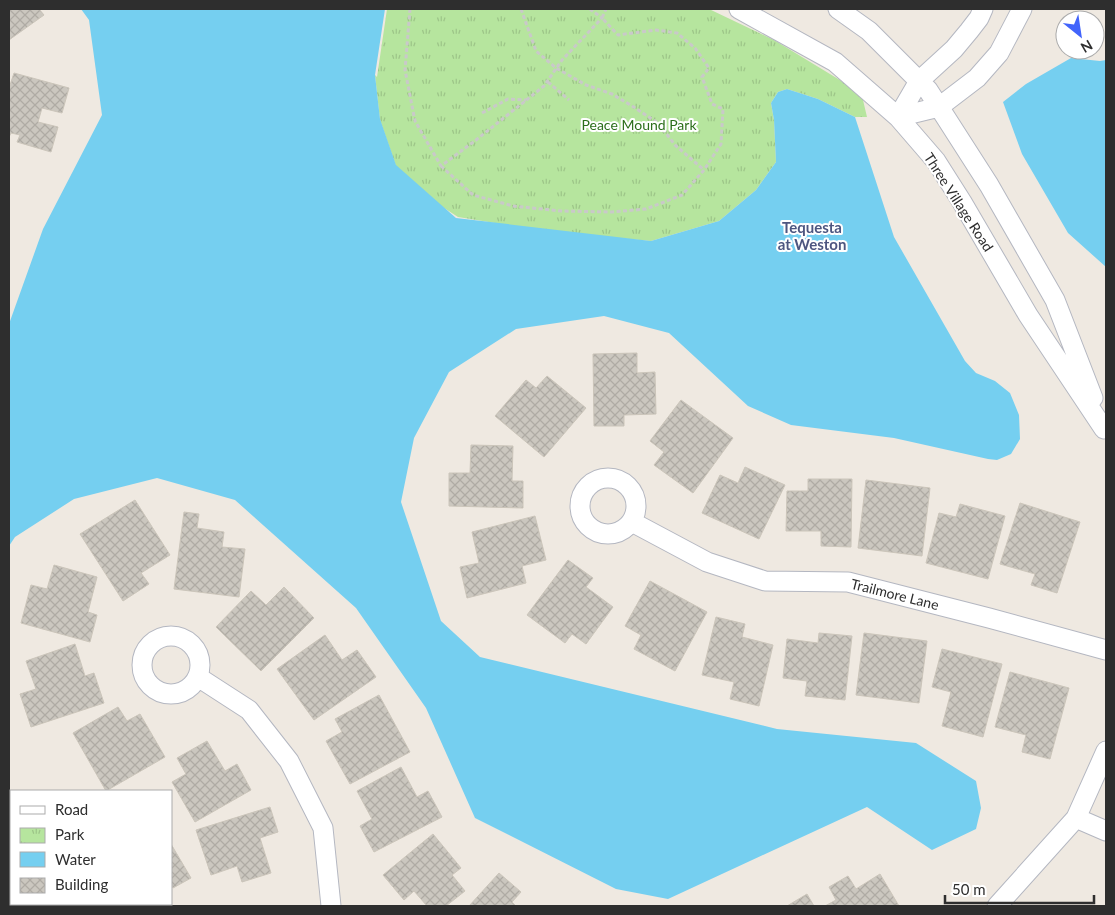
<svg xmlns="http://www.w3.org/2000/svg" width="1115" height="915" font-family="Lato,sans-serif">
<defs>
<pattern id="park-tufts" width="24" height="20" patternUnits="userSpaceOnUse" patternTransform="scale(1.25)"><rect width="24" height="20" fill="#b6e59e"/><path d="M3 7l-1-3M5 7V3M7 7l1-3M15 17l-1-3M17 17v-4M19 17l1-3" fill="none" stroke="#9dc588"/></pattern>
<pattern id="building-cross-hatch" width="8" height="8" patternUnits="userSpaceOnUse" patternTransform="scale(1.25)"><rect width="8" height="8" fill="#cbc7bf"/><path d="M0 0l8 8M0 8l8-8" fill="none" stroke="#afaba4"/></pattern>
</defs>
<rect width="100%" height="100%" fill="#efe9e1"/>
<path fill="url(#park-tufts)" d="M387,9H709L774,40L853,88L863,100L867,117H855L818,99L787,89L778,92L771,103L774,120L776,162L756,190L719,221L651,241L551,232L458,217L441,206L396,166L380,120L375,75L377,77Z"/>
<path fill="#75cff0" d="M81,9H385L375,75L380,119L396,165L456,218L651,241L719,221L756,190L776,162L774,120L771,103L778,92L787,89L818,99L855,117L894,237L965,361L976,373L995,381L1010,393L1019,415L1020,439L1011,454L997,460L988,459L894,438L791,425L748,406L669,333L604,316L516,329L449,372L414,438L401,502L441,621L480,657L777,729L916,743L976,781L981,808L976,829L932,850L867,807L668,899L616,889L475,818L426,708L356,608L235,500L157,478L74,499L15,537L9,546V324L43,229L102,115L89,20Z
M1071,58L1100,61L1106,60V267L1068,233L1022,154L1003,102L1026,84Z"/>
<path fill="url(#building-cross-hatch)" stroke="#cbc5ba" d="M9,9H39L44,15L9,40Z
M14,73L69,88L62,113L42,108L38,122L58,127L51,152L17,142L20,135L11,133L9,137V88Z
M637,353V373L655,372L656,414L624,415V426H594L593,354Z
M547,376L586,408L544,457L495,416L526,380L536,388Z
M681,400L733,438L693,493L654,465L664,452L650,441Z
M471,445L513,446L512,481H523V508L449,506V473H470Z
M745,467L785,485L759,539L702,513L720,475L738,483Z
M808,479H852L851,547L821,546V531H786L787,491H808Z
M866,480L930,488L922,556L858,548Z
M135,500L170,555L141,573L149,584L123,601L80,534Z
M1020,503L1080,522L1057,593L1031,585L1035,574L1000,564Z
M960,504L1005,516L988,579L926,563L939,513L956,517Z
M184,512L199,514L197,528L224,532L222,547L245,549L239,597L174,589Z
M535,516L546,560L522,566L526,583L467,598L460,567L479,563L472,532Z
M568,560L593,578L586,587L613,607L586,644L572,634L565,643L527,615Z
M54,565L97,577L88,612L97,615L90,642L21,623L31,585L47,589Z
M650,581L707,612L675,671L634,649L641,635L625,626Z
M284,587L314,618L261,671L216,627L251,591L266,605Z
M716,617L745,624L742,637L773,645L759,706L730,699L734,682L702,675Z
M819,633L852,636L845,700L805,696L807,681L783,678L787,639L818,643Z
M864,633L927,641L919,703L856,695Z
M325,635L342,660L357,650L376,677L314,720L277,669Z
M75,644L85,676L94,673L104,703L31,727L20,694L36,689L26,661Z
M942,649L1002,664L983,737L942,726L951,692L932,687Z
M1010,672L1069,688L1050,759L1022,752L1026,735L995,727Z
M379,695L410,752L350,784L326,741L342,732L335,719Z
M118,707L127,721L140,714L165,757L106,791L73,733Z
M207,741L225,771L237,764L251,790L195,822L172,782L186,774L177,758Z
M401,767L417,797L428,791L442,817L374,852L360,826L372,819L357,791Z
M270,807L278,832L260,838L271,873L242,882L237,866L211,875L196,830Z
M433,834L461,868L452,875L465,891L446,906H427L414,891L404,900L383,875Z
M171,844L191,878L173,888L171,884Z
M499,873L521,892L512,902L516,906H469Z
M880,874L899,906H825L836,900L829,887L848,876L856,889Z
M10,888L11,891V904H34L36,906H9Z
M807,894L814,906H787Z
M49,904H121L117,906H50Z"/>
<g fill="none" stroke-linecap="round" stroke-linejoin="round">
<defs>
<path id="street" d="M739,9L835,62L898,117L936,161L962,202L1028,315L1104,429
M838,9L869,31L928,90L939,107L989,185L1055,300L1093,398
M898,117L939,107L977,78L999,53L1022,9
M898,117L919,81L954,49L969,31L979,18L983,9
M580 506a28 28 0 1 1 56 0a28 28 0 1 1-56 0Z
M632,522L707,562L765,581L848,582L989,618L1106,650
M142 665a29 29 0 1 1 58 0a29 29 0 1 1-58 0Z
M198,677L249,710L289,761L323,828L331,906
M1076,818L1106,831
M997,906L1076,818L1106,751"/>
</defs>
<use href="#street" stroke="#b4b7c1" stroke-width="21"/>
<path stroke="#c9c9c9" stroke-width="3" stroke-dasharray="4 2.5" stroke-linecap="butt" d="M410,9L405,70L415,121L441,166L476,140L544,86L562,60L602,18L590,9
M521,9L536,51L556,68L586,85L612,94L632,106L658,123L675,145L704,170
M548,82L569,100
M482,113L508,99L526,100
M441,166L473,195L513,206L561,211L612,212L646,209L682,195L704,170L721,144L723,109L712,104L702,77L709,68L695,48L677,33L656,30L618,35L602,18L606,9"/>
<use href="#street" stroke="#fff" stroke-width="19"/>
</g>
<g text-anchor="middle" dominant-baseline="central" stroke-width="4" stroke-linejoin="round" paint-order="stroke">
<g font-size="14" fill="#2c6e1b" stroke="#fff">
<text x="639" y="124">Peace Mound Park</text>
</g>
<g font-size="14" fill="#2e2e2e" stroke="#fff">
<text transform="translate(959 202) rotate(57)">Three Village Road</text>
<text transform="translate(895 594) rotate(14)">Trailmore Lane</text>
</g>
<g font-size="15" font-weight="bold" fill="#4d5680" stroke="#fff">
<text x="812" y="227">Tequesta<tspan x="812" dy="17">at Weston</tspan></text>
</g>
</g>
<rect width="1115" height="915" fill="none" stroke="#2e2e2e" stroke-width="20"/>
<rect x="10" y="790" width="162" height="115" fill="#ffffff" stroke="#ababab"/>
<rect x="20" y="806" width="25" height="8" fill="#ffffff" stroke="#ababab"/>
<text x="55" y="815" font-size="15" fill="#2e2e2e">Road</text>
<rect x="20" y="828" width="25" height="15" fill="url(#park-tufts)" stroke="#ababab"/>
<text x="55" y="840" font-size="15" fill="#2e2e2e">Park</text>
<rect x="20" y="852" width="25" height="15" fill="#75cff0" stroke="#ababab"/>
<text x="55" y="865" font-size="15" fill="#2e2e2e">Water</text>
<rect x="20" y="878" width="25" height="15" fill="url(#building-cross-hatch)" stroke="#ababab"/>
<text x="55" y="890" font-size="15" fill="#2e2e2e">Building</text>
<g transform="translate(1080 35) rotate(150)"><circle r="24" fill="#ffffff" stroke="#ababab"/>
<path d="M0-4L9 19L0 12L-9 19Z" fill="#4264fb"/>
<text y="-8" font-size="14" font-weight="bold" text-anchor="middle" fill="#2e2e2e">N</text>
</g>
<path d="M945 895v8h149v-8" fill="none" stroke="#2e2e2e" stroke-width="2.5"/>
<text x="952" y="895" font-size="15" fill="#2e2e2e" stroke="#ffffff" stroke-width="4" paint-order="stroke">50 m</text>
</svg>
